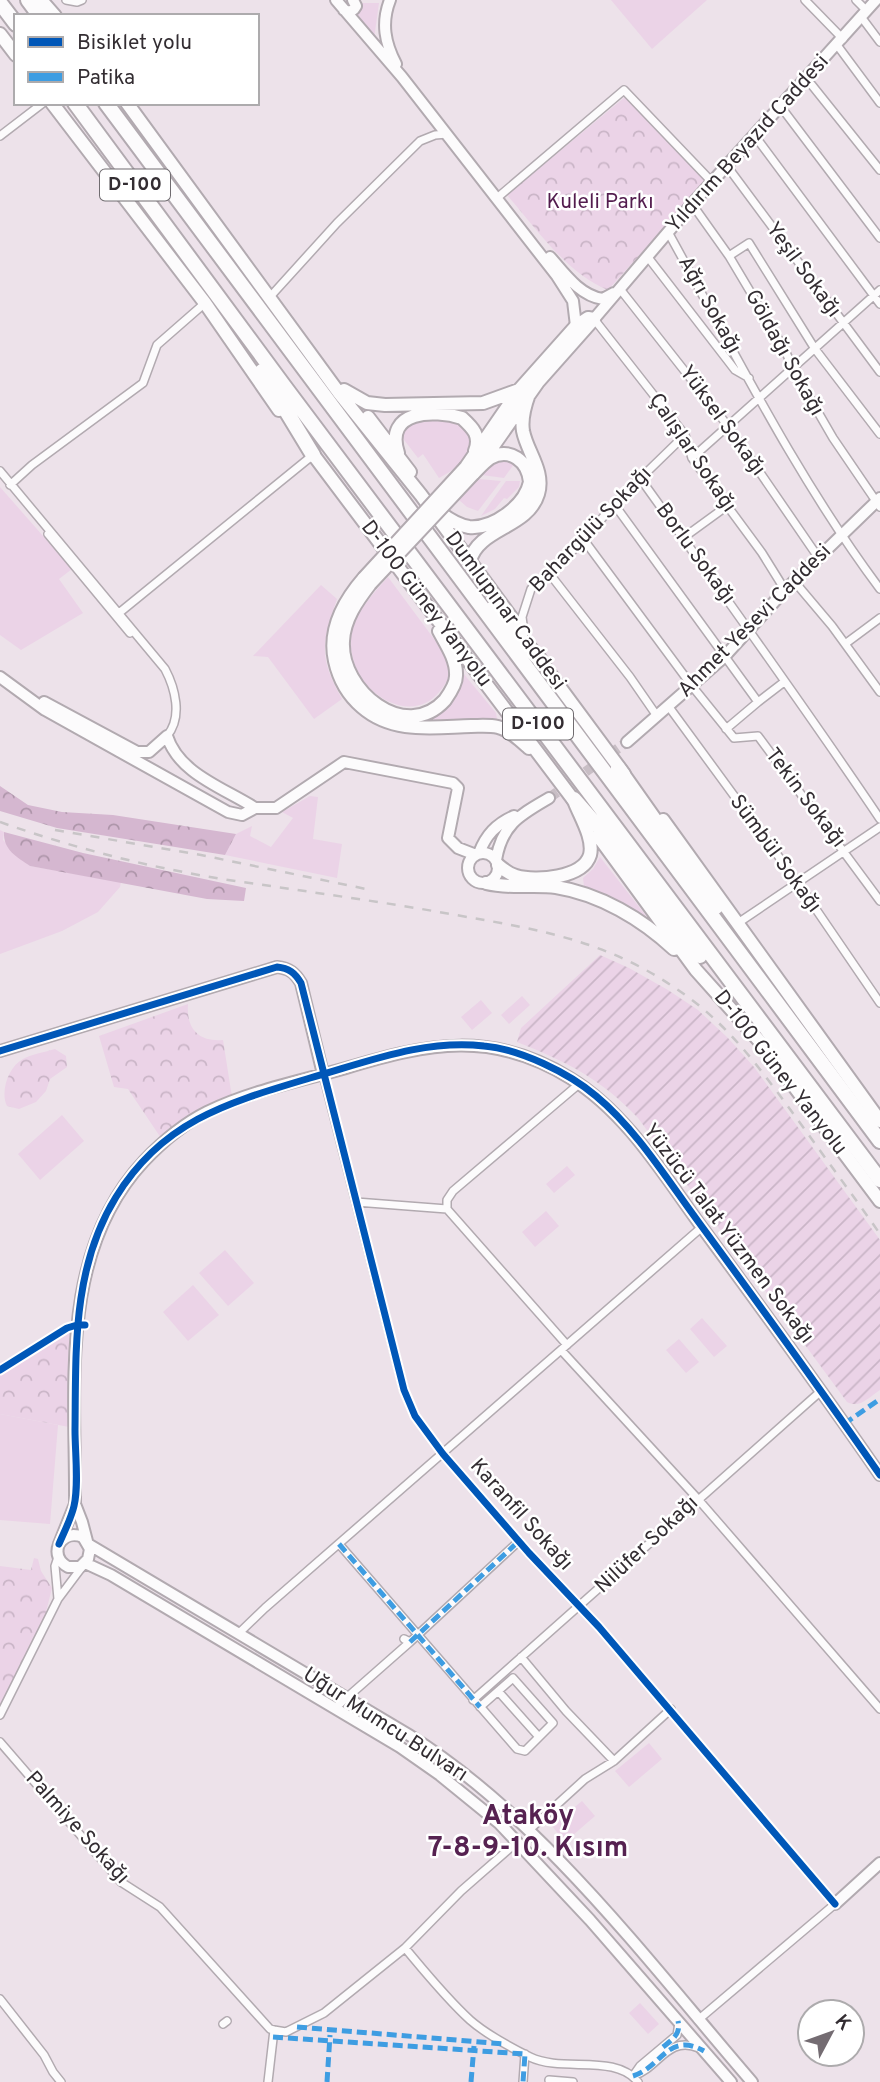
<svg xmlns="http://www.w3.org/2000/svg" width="880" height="2082" font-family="Overpass,sans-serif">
<defs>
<pattern id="forest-crowns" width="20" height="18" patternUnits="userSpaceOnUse" patternTransform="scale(1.75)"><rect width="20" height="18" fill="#d5b7d0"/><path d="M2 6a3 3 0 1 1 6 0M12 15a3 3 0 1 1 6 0" fill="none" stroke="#ad95a9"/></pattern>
<pattern id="park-crowns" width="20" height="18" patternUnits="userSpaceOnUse" patternTransform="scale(1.75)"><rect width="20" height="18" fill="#ebd3e7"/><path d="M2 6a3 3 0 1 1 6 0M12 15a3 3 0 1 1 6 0" fill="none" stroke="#cab5c7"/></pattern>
<pattern id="garden-furrows" width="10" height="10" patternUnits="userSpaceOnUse" patternTransform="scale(1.75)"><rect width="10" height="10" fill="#ebd3e7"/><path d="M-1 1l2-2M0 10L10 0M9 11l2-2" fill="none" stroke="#cab5c7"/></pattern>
</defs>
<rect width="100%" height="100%" fill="#ede2ea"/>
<path fill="#ebd3e7" d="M611,0H707L652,49Z
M362,3H379L374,39L356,17Z
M450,421C466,423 477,440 467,456C462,465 448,473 439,478L423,454L418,458L401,436C412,415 429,420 450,421Z
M498,460H509L514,464L504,478L482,475Z
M479,479L501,481L478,511L467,507L459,500Z
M506,481H520L519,487L507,499L504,498L495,509L481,516Z
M0,487L72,569L59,579L83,613L21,650L0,635Z
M388,577L443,651C446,658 450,665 449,672C449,679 445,685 440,691C413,725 364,697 354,662C351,652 349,641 352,630C358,609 374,593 388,577Z
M321,585L337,599C322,644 318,656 342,699L314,719L268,657L253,656Z
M463,673L496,713L497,719L428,720L450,704L460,687Z
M310,796L318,797L313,839L342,844L337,878L225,855L236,834L252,826L250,836L271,847L293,818L282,812Z
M0,830L4,832L3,840L30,866L121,882L120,887L98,912L62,931L0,954Z
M600,857L647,917L619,901L584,886L583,878L593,869Z
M522,996L530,1005L509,1024L501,1015Z
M481,1000L492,1013L472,1030L461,1017Z
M62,1115L84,1141L40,1180L18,1154Z
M567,1166L575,1175L554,1193L546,1184Z
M546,1211L559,1226L535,1247L522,1232Z
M225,1250L254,1283L228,1306L199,1273Z
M193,1285L219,1315L188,1341L163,1312Z
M702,1318L727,1346L714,1357L690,1329Z
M679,1339L699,1362L686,1373L666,1350Z
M0,1414L58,1425L50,1524L0,1520Z
M649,1743L662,1759L629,1787L615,1771Z
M582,1801L595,1816L565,1842L552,1826Z
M640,2003L659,2024L648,2034L629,2013Z"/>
<path fill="url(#forest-crowns)" d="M0,786L28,805L62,812L113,815L236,834L225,855L57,828L0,811Z
M4,832L83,853L246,888L244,901L207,899L30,866C17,857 3,850 4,832Z"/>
<path fill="url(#park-crowns)" d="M625,97L706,181L608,290C566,273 537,229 507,195Z
M188,1004C186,1029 199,1042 223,1040L232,1097L161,1138L128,1089L114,1087L99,1036Z
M55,1049L66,1056L67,1067L50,1079L46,1091L36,1102L19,1109L7,1106C0,1092 8,1067 23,1059C32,1054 45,1052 55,1049Z
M70,1325L69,1427L0,1414V1363Z
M34,1558L38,1559L41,1571L52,1588L44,1620L0,1705V1566L31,1570Z"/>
<path fill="url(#garden-furrows)" d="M600,955L629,968L668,990L698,1010L728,1038L754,1067L880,1240V1390C869,1397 860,1409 847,1402L638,1118C600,1078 567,1062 517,1042L521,1028Z"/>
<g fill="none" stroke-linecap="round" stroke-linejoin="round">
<path stroke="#c8bec5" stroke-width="10" stroke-dasharray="10 5" stroke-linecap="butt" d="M549,798L627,742"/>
<defs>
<path id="street" d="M66,0L77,2L82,0
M805,0L843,39
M856,0L867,11
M862,18L880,42
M837,45L880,103
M807,79L880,170
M781,107L880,238
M0,136L43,103
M755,136L880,304
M727,166L880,372
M497,198L624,90L712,182
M692,204L729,256L785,350L793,369L833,438L880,507
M668,232C735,353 797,478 880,589
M647,256L735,370L749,378
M729,256L749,243L815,349L880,434
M620,289L728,426L818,557
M269,298L337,223L420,141L435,135L447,134
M594,319L685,435L692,458L762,553L785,590
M692,458L880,290
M0,471L165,669C175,688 183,717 167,736
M640,478C721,591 802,703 880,819
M10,485L32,465L143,383L157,345L205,303
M614,504L758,702L726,729
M48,534L130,633
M683,538L727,506
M584,540L692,686L734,738L758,736L880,901
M549,573L630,677L657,716
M794,581L832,626L880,692
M119,613L313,455
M524,632L522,617L531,589L584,540L614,504L685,435
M845,644L880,618
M758,702L784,682
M669,707L798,883L880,1003
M738,923L880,827
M323,1074L404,1390L415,1416L443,1454L529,1553L599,1627L835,1904L698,2020
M356,1202L447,1209
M567,1345L447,1209V1200L453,1191L579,1084
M561,1350L697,1498L880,1709
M339,1544L517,1749L525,1751L553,1723L513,1678L480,1707
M58,1557L55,1566L58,1599L82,1567
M238,1634L265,1608L702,1227
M410,1642L519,1541
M521,1657L566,1711L614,1761
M498,1691L539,1737
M473,1700L821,1391
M335,1708L410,1642L404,1639
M0,1715L58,1599
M0,1742L121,1882L160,1907L270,2029L274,2030
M528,1831L585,1779L614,1761L671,1709
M405,1948C426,1973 446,1998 470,2020C487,2035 510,2047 530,2057C563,2073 615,2053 638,2082
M0,1999L44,2055L53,2072L61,2082
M223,2024L227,2021
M633,2076C659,2068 667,2035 699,2048
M633,2076L640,2066L677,2035L679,2023
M549,2080L573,2082
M268,2082L274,2030L286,2032L324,2013L405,1948L461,1891L517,1842
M523,2082L525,2054"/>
<path id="secondary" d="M336,0L402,77L557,276L573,301L576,326
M390,0C381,23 385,43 396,64
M344,10L350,12L354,9L356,6L353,0
M550,257C564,273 580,296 603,299L614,293
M594,319L692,204L876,0
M0,677L45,710L228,812L242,815L255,808H276L344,762L453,783L458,788L448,838L458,848L476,855
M44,702L137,752H149L167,736C179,774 224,788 255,808
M627,742L724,657L785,590L880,498
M479,853C486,835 496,824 514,816
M468 868a15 15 0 1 1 30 0a15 15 0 1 1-30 0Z
M496,860C502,824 520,815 549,798
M0,1051L277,967C289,968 295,973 301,983L323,1074
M75,1504L82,1522L87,1541
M59,1544C65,1535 73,1533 83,1537L90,1549L88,1559L80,1567H68C59,1562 55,1554 59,1544L75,1504C76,1388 58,1253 144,1161C162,1142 183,1124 207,1112C250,1091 300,1081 346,1068C429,1043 492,1030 570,1078C626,1112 663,1174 701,1226C762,1309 822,1391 880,1475
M88,1544L409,1735C542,1818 650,1964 752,2082
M85,1563L111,1575L400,1747L440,1775L499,1823L590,1920L731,2082
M835,1904L880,1863"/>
<path id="primary" d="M41,0L55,16
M0,34L16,55
M52,103L205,303L279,410
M127,103L339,393L421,495L522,632
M344,390L367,403L385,405L483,403L519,390
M368,417L410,472
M309,449L578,806
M398,453C384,410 434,409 462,418C473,428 481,436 475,451
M484,459L538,382L593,320
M466,467L519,390L576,326L588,318L594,319
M438,511C448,519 457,525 469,527C493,529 525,506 530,482C528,461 510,447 490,458C484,462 478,469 473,474
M470,561C478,528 528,528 538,494C545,471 527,452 523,431C521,419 525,405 529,394
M364,578C344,601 328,630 335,661C339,679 348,695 362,707C393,734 433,727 471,726C480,726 489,725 498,727C510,730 520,740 529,748
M370,584C357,601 344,619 343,641C340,690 405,744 445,700C450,693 456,684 456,676C457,660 446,644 439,631
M533,651L624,774
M663,820L880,1121
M598,836L696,970L764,1046L880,1201
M498,865C504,870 509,874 516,876C536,882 583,878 590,855C594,839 581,818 575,803
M486,883C510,889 532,884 556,887C600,894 642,919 674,949"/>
<path id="highway" d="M28,0L40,16
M0,3L16,24
M75,103L284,386L880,1180
M106,103L880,1141
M262,371L313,455
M493,608L539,659
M618,768L716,907
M574,799L609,839L700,956"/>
</defs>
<use href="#street" stroke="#b2aab0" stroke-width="10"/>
<use href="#secondary" stroke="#b2aab0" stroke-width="14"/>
<use href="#primary" stroke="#b2aab0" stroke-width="16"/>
<use href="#highway" stroke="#b2aab0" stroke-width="18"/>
<use href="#street" stroke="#fcfbfc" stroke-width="7"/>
<use href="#secondary" stroke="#fcfbfc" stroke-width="10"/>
<use href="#primary" stroke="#fcfbfc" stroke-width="12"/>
<use href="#highway" stroke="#fcfbfc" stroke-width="14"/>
<path stroke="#c8c5c7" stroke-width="2.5" stroke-dasharray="9 9" stroke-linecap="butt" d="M0,822C82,851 171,873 257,884C323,894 390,903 456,915C547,931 615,942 692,1000C737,1034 769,1081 803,1127C828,1162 855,1198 880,1234
M55,830L201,855L371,890"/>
<defs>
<path id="primary-bridge" d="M364,578L466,467
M370,584L473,474"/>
</defs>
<use href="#primary-bridge" stroke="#b2aab0" stroke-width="16" stroke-linecap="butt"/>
<use href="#primary-bridge" stroke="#fcfbfc" stroke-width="12"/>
<path stroke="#3e9de2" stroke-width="5" stroke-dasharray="10 5" stroke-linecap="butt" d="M844,1424L880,1399
M339,1544L480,1707
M410,1642L519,1541
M297,2027L505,2044
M273,2037L525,2054L523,2082
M663,2047C673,2039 681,2034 678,2021
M633,2076C662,2067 668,2031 704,2051
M327,2082L330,2035
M471,2082L474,2046"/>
<defs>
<path id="cycleway" d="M0,1051L277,967C289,968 295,973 301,983L404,1390L415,1416L443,1454L529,1553L599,1627L835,1904
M0,1370L67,1328L77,1325H85
M59,1544C64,1532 71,1519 74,1506C79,1485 75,1453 75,1430C76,1350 72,1268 116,1197C163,1120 230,1102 310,1078C367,1062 424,1039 484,1046C520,1049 569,1073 596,1096C637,1130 668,1181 700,1224C761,1307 821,1390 880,1475"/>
</defs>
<use href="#cycleway" stroke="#fff" stroke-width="11"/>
<use href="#cycleway" stroke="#0057b8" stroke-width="7"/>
</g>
<g text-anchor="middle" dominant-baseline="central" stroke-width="5" stroke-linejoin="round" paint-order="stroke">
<g fill="#fff" stroke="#706c70" stroke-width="2">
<rect x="100" y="169.5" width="70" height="31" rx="5"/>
<rect x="503" y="708.5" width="70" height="31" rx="5"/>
</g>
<g font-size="19" font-weight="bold" fill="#332d32">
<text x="135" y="185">D-100</text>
<text x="538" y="724">D-100</text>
</g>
<g font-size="21" fill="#332d32" stroke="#fff">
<text transform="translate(748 144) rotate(-48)">Yıldırım Beyazıd Caddesi</text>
<text transform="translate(803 270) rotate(54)">Yeşil Sokağı</text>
<text transform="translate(709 305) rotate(61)">Ağrı Sokağı</text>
<text transform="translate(784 353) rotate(61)">Göldağı Sokağı</text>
<text transform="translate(722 421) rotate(54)">Yüksel Sokağı</text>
<text transform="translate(692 453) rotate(56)">Çalışlar Sokağı</text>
<text transform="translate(591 530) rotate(-46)">Bahargülü Sokağı</text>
<text transform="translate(695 554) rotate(54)">Borlu Sokağı</text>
<text transform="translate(426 604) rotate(53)">D-100 Güney Yanyolu</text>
<text transform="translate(505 611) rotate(54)">Dumlupınar Caddesi</text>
<text transform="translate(755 621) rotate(-45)">Ahmet Yesevi Caddesi</text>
<text transform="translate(805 798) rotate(53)">Tekin Sokağı</text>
<text transform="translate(775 854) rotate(54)">Sümbül Sokağı</text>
<text transform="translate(780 1073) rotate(52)">D-100 Güney Yanyolu</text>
<text transform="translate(728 1234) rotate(53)">Yüzücü Talat Yüzmen Sokağı</text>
<text transform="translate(521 1515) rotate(48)">Karanfil Sokağı</text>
<text transform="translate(647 1545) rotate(-43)">Nilüfer Sokağı</text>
<text transform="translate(385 1725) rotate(33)">Uğur Mumcu Bulvarı</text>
<text transform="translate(77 1828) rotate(48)">Palmiye Sokağı</text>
</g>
<g font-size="21" fill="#531c4e" stroke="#fff">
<text x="600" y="202">Kuleli Parkı</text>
</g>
<g font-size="28" font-weight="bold" fill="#562251" stroke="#fff">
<text x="528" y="1817">Ataköy<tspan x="528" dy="32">7-8-9-10. Kısım</tspan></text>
</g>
</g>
<rect x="14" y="14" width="245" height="91" fill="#ffffff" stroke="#adabad" stroke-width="2"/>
<rect x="28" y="37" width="35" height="10" fill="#0057b8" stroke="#adabad" stroke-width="2"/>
<text x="77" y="49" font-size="21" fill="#332d32">Bisiklet yolu</text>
<rect x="28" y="72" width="35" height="10" fill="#3e9de2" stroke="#adabad" stroke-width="2"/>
<text x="77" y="84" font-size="21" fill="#332d32">Patika</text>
<g transform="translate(831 2033) rotate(49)"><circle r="33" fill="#ffffff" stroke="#adabad" stroke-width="2"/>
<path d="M0-5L12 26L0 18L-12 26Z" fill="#746c72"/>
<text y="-10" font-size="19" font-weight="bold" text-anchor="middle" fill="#332d32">K</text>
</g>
</svg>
